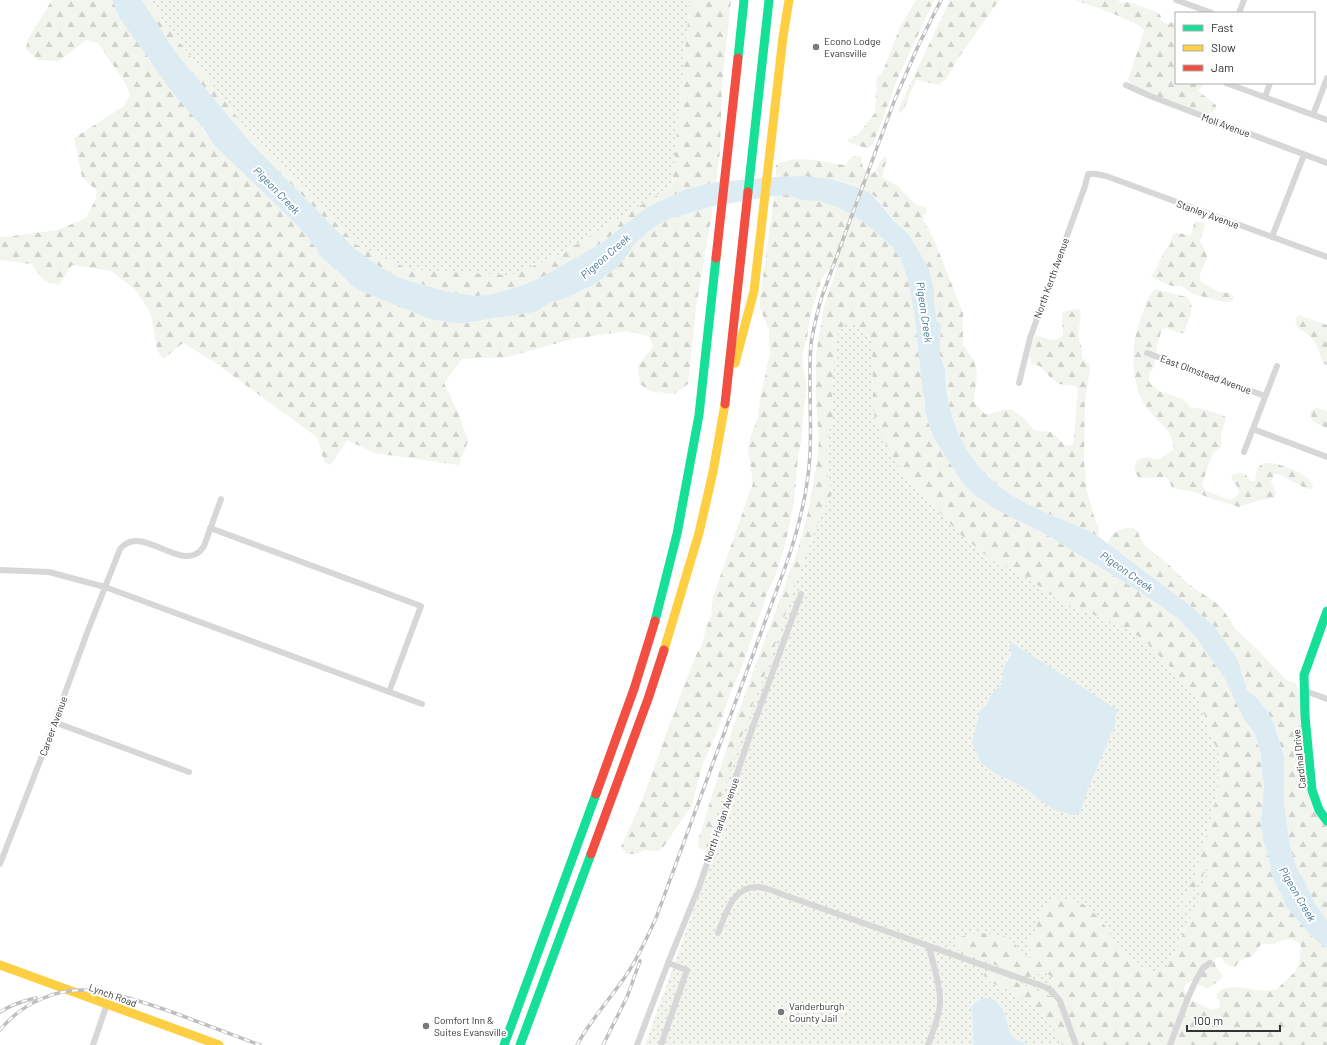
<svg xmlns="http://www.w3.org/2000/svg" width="1327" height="1045" font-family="Barlow,sans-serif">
<defs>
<pattern id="grass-dots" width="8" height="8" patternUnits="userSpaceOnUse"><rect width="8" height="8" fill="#f1f5ed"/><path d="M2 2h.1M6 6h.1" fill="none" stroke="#cfd2cc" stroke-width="1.8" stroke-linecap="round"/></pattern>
<pattern id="forest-firs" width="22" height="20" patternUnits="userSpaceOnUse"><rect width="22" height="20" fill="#f1f5ed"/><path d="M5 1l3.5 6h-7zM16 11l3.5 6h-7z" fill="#cfd2cc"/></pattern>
</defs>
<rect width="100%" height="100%" fill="#fff"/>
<path fill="url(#grass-dots)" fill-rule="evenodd" d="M151,0H690L672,186L559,255L512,275L410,270L357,245L244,126L160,17Z
M845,324C859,323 862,329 872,339L873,398L903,474L961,535L993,561L1014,569L1064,603L1124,627L1135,634L1146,642L1195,693L1203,710L1208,727L1219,753L1220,758L1216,800L1196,872L1179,912H1183L1189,896L1202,878L1210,858V863L1197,906L1188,922L1173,959L1167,967L1155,972L1142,968C1137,960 1127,957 1121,950C1114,942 1108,931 1103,923L1041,912L1034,934L1029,941V946L1032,955L1030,959C1021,956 1017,947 1012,940L996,965L1025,978C1032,976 1049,968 1052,978C1054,983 1053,990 1053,995L1049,996L990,971L1014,993L1030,1003L1058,1034L1062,1045H1028L1015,1039L1010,1032L1003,1010L995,1000L973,1045H645L713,856L706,849L711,842L719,804L730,770L755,698L765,674L803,562L820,517L832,494L827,472L826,451L828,433L833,421L832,387L836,339L837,335ZM1012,654L1116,723L1085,796L1054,810L1020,785L996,774L980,711L987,704L992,693L1002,684L1006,661Z"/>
<path fill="url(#forest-firs)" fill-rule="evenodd" d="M52,0H112L214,145L299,227L316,248L320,256L344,277L350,284L447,321L455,323H464L535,312L551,302L563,299L577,293L593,285L615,269L633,246L650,230L669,219L713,206L696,308L688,384L674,394L649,391L640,384L638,366L653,346L649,336L627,331L572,339L508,357L462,359L444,383L459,415L468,441L459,465L374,453L347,440L331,465L324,462L318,438L213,361L183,343L163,359L157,350L151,314L135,289L111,271L72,265L59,285L45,281L31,264L0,260V237H5L58,230L86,218L96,199L97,191L82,177L74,138L124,106L130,95L126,84L98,43L86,40L59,61L38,60L26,49L28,39Z
M142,0H151L160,17L244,126L357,245L410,270L512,275L559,255L672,186L690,0H731L722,85L720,152L716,182L689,188L649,206L603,242L542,277L526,284L491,295L476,296L444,291L397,277L377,265L356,250L250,142L176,53Z
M916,0H934L898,78L873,144L868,149L848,142V139L858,135L875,113L877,78L883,71L900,27Z
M950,0H999L957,60L946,79L939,85L916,80L903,111L900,113L898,110Z
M1074,0H1118L1121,3L1130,2L1158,13L1161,16L1160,21L1168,24L1176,21V83H1204L1198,91L1216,105V109L1212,112L1203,114C1185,107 1138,95 1128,80L1142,38L1144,30C1135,20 1088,4 1074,0Z
M854,156L861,157L863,169L873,173C879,168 879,160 885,156L887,157L882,177L898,186L915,204L924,207L927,210V212L923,215L924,221L935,242L963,313V345L974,360L977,373L974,400L975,404L985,414H990L1003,410H1012L1024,418L1033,429L1037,431L1051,432L1058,438L1064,445L1068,446L1073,444L1074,436L1078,390L1076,386L1059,384L1052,379L1040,366L1031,364C1030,352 1030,345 1035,335C1045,338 1055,344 1063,335L1062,313L1066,311L1079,309L1081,313L1078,336L1082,349V358L1089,364L1090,369L1085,400L1084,461L1087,492L1096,523L1099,527L1098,536C1069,520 1035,511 1007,492C974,470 953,433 947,394C945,386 946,378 945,370C944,365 941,360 940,355C939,345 941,334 941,324L937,321L934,303V290L902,228C889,218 883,201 869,192C845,177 804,176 776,177V165C793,154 824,162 843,165C848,164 850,158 854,156Z
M788,195L801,200L819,201L837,207L863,221L892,247L901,259L909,284L915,319L922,387L925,400V410L931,431L938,445L963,483L973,494L994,508L1047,535L1140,592L1180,620L1198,640L1225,679L1245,721L1254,732L1257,740L1261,755L1262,773L1264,786L1261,820L1263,841L1268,854L1289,909L1313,937L1327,949V1045H1062L1058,1034L1030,1003L1014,993L990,982L986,979L984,975L986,971H990L1049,996L1053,995C1053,985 1056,975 1044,973C1041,973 1040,972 1037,974C1034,975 1033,978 1029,980L996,965L960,952L955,948C955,944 957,940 961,937C969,931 1002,933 1010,939C1018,944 1019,956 1030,958L1032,955L1029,946V941L1034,934L1041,912L1050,902L1058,898H1062L1083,904L1090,909L1103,923L1120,949L1129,957L1140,964L1142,968L1155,972L1167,967L1173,959L1188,922L1197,906L1210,863V860L1202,878L1189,896L1183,912H1178L1196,872L1216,800L1220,757L1208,727L1203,710L1195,693L1146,642L1135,634L1124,627L1064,603L1014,569L993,561L961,535L903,474L893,458L875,420L873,398L872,339C862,329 859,323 845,324L837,335L836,339L832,387L833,421L828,433L826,451L827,472L832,494L820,517L803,562L765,674L755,698L730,770L719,804L711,842L706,849L702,850L698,847L699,838L733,727L797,552L807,517L816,469L819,441L816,400V355L824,306L837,268L834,264L822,278L810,316L807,339L802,355L803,368L807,385L804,407L801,441L798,458L794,502L786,541L776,574L767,593L755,630L740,671L731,691L718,730L703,763L692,805L662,849L657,851L644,850L636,854H627L621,847L643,798L677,704L697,653L702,645L706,628L711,616L713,597L753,483L748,447L750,438L758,417L760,399L770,353L769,330L760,308V299L774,196ZM1290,939L1298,942L1301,946L1299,963L1296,971L1277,989C1260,995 1239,983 1223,989C1221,990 1218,993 1216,995L1220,1002V1007L1212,1010L1191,1000L1184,990C1185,984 1187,983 1192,981L1207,989L1221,979L1222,974C1217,969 1214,966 1215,959L1219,957L1223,959L1224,963L1232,967L1236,966C1240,958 1247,960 1253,955C1256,953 1259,947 1261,944H1274L1282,940Z
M1195,221L1204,223L1205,225L1200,241C1202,246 1207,251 1207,257C1206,266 1197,272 1201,282L1218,292L1231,293L1234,299L1230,302H1224L1193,294L1181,286H1172L1161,282L1151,276L1154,273L1165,250L1170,245L1173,234C1179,231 1185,236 1191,235Z
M1156,289L1186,297C1198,305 1187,322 1184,333H1179L1167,328L1162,329L1157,346L1154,367L1149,373V382L1159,391L1183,399L1191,408H1200L1225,416C1226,423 1222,429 1221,436C1220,439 1222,443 1221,446C1220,450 1214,451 1212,455L1202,484L1204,488L1207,491L1227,499H1232L1239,494V489L1231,478L1233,474C1244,472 1244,473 1251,481H1255C1256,475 1256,467 1262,464C1272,459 1310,474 1313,485L1312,489H1307L1279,474H1274L1271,482L1276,494L1274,498L1260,500L1239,507L1212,499L1195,492L1172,488C1171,485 1170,481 1168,479C1163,474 1146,480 1138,477L1134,469L1137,460L1145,457L1158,460L1173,450C1175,432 1160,424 1150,412C1134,392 1131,363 1135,339C1136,332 1139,325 1141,318C1145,309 1147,294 1156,289Z
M1298,315L1327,325V365L1323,363C1320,354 1317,343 1310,336C1304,329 1290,329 1298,315Z
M1317,408L1327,411V428L1313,422L1310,413L1312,410Z
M1125,528H1134L1137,530L1141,540L1146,547L1168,564L1188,584L1215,602L1222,608L1237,631L1258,650L1286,680L1295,683L1300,691L1307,776L1311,803L1314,812L1327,827V920L1315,904L1302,876L1297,869L1290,847L1284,802V757L1274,724L1266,709L1255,696L1247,690L1237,658L1215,627L1193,608L1108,544C1110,534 1115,532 1125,528Z"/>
<path fill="#ddebf3" d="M112,0H142L176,53L250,142L356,250L377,265L397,277L444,291L476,296L490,295L526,284L542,277L603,242L649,206L689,188L716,182L776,177L805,176L830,179L855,186L869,192L878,201L894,221L902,228L909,235L929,269L934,290V303L937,321L941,324C941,334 939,345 940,355C941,360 944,365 945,370C946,377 945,386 947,394C953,433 974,470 1007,492C1035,511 1069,520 1098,536L1193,608L1215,627L1237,658L1247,690L1255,696L1266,709L1274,724L1284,757V802L1290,847L1297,869L1302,876L1315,904L1327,920V949L1313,937L1288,909L1273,878L1268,854L1263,841L1261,820L1264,786L1262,773L1261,755L1257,740L1254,732L1245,721L1225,679L1198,640L1180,620L1140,592L1047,535L994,508L973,494L963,483L938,445L931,431L925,410V400L922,387L915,319L909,284L901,259L892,247L863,221L837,207L819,201L801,200L788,195L774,196L713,206L669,219L650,230L633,246L624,260L615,269L593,285L577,293L563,299L551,302L535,312L464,323H455L430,319L361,291L350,284L344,277L320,256L316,248L299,227L214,145L203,128L173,93L119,17Z
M1012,643L1118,710L1115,717L1116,723L1088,789L1080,812L1075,815L1054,810L1020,785L996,774L981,763L972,743L980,711L987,704L992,693L1002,684C1001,672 1005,663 1012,654L1009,646Z
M986,998L995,1000L1003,1010L1010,1032L1015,1039L1028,1045H973L974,1042L972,1007L977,1001Z"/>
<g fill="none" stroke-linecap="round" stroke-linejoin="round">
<path stroke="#d7d7d7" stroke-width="6" d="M1176,0L1212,13
M1239,13L1244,0
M1226,83L1327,120
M1126,85L1150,96L1327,163
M1265,97L1270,83
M1313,115L1327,78
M1272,237L1304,155
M1147,353L1265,396
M1019,383L1030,338L1085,186L1088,174H1096L1106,176L1327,257
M1253,429L1327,457
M1244,452L1277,366
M210,528L421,606L389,692
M0,570L49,572L105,587L422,704
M1305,691L1327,699
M54,722L189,772
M0,864L42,756L87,633L120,549C142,521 185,578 204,546L221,499
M718,933C726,913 733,885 759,887C766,888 774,891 781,894L1045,987L1052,991L1060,1001L1076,1045
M93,1045L107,1004
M637,1045L668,963L699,887L752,729L801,594
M661,1045L687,970L668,963
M928,1045C933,1031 939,1018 940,1003C941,987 933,963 929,947
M1170,1045L1187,1000L1197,978L1203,968L1210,963"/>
<path stroke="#16e098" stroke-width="9" d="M738,58L744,0
M748,192L769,0
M1327,611L1304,675L1305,716L1312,790L1319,810L1327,821
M655,621L677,534L699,415L716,258
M504,1045L596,794
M520,1045L591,854"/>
<path stroke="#ffcf43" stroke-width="9" d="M735,363L754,291L783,37L789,0
M664,650L699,533L713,472L725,404
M0,965L219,1045"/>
<path stroke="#f24e42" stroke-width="9" d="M716,258L738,58
M725,404L748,192
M596,794L634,689L655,621
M591,854L648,699L664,650"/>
<defs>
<path id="rail" d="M0,1012C11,1005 22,1001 36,998
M0,1030C22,1003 59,986 95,991C124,995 152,1005 180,1015C206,1025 233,1035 260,1045
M577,1045C591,1019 611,998 627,974C639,956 647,937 656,918L787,562C799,527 808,491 810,454C812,418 808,380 811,344C813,329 817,314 821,299L895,99L919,44L941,0
M603,1045L627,997L640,961"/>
</defs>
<use href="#rail" stroke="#bebebe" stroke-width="3.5"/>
<use href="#rail" stroke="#fff" stroke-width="2" stroke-dasharray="6" stroke-linecap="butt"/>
</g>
<g fill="#7a7a7a" stroke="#fff" stroke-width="1.5">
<circle cx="816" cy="47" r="4"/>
<circle cx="781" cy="1012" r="4"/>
<circle cx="426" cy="1026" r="4"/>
</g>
<g text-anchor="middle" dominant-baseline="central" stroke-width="4" stroke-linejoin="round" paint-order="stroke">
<g font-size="10" fill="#333" stroke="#fff" text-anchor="start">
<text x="824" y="41">Econo Lodge<tspan x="824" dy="12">Evansville</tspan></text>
<text x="789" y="1006">Vanderburgh<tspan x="789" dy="12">County Jail</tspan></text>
<text x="434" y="1020">Comfort Inn &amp;<tspan x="434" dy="12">Suites Evansville</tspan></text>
</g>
<g font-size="10" fill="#333" stroke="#fff">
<text transform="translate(1226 125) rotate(20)">Moll Avenue</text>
<text transform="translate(1208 214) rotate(20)">Stanley Avenue</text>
<text transform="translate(1051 278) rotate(-70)">North Kerth Avenue</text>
<text transform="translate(1206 374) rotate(20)">East Olmstead Avenue</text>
<text transform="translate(53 726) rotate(-70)">Career Avenue</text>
<text transform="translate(1299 759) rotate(-96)">Cardinal Drive</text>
<text transform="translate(721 820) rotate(-71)">North Harlan Avenue</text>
<text transform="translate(113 995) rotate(20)">Lynch Road</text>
</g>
<g font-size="11" font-style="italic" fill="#3f7597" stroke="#fff">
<text transform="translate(277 190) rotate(46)">Pigeon Creek</text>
<text transform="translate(605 256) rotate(-41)">Pigeon Creek</text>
<text transform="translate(925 312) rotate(82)">Pigeon Creek</text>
<text transform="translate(1127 571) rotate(35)">Pigeon Creek</text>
<text transform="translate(1298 894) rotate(60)">Pigeon Creek</text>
</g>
</g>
<rect x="1175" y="12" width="140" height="72" fill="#ffffff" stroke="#adadad"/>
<rect x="1183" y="25" width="20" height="6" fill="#16e098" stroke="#adadad"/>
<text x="1211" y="32" font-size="12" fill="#333333">Fast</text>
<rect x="1183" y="45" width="20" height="6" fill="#ffcf43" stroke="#adadad"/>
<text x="1211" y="52" font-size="12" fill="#333333">Slow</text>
<rect x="1183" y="65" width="20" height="6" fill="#f24e42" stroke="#adadad"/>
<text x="1211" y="72" font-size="12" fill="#333333">Jam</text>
<path d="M1187 1025v6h93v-6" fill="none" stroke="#333333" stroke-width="2"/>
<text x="1193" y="1025" font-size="12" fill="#333333" stroke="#ffffff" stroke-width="3" paint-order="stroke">100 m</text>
</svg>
